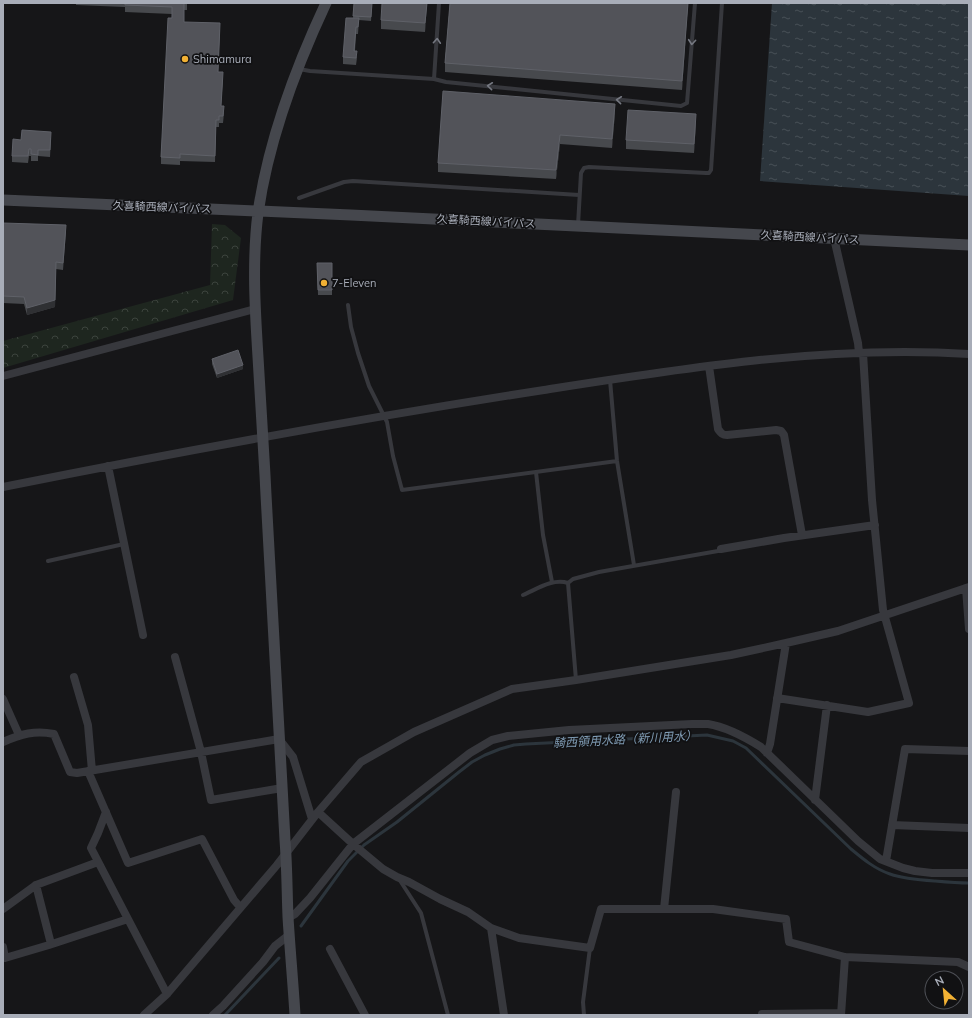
<svg xmlns="http://www.w3.org/2000/svg" width="972" height="1018" font-family="Mulish,'Noto Sans JP',sans-serif">
<defs>
<pattern id="forest-crowns" width="20" height="18" patternUnits="userSpaceOnUse"><rect width="20" height="18" fill="#1e261f"/><path d="M2 6a3 3 0 1 1 6 0M12 15a3 3 0 1 1 6 0" fill="none" stroke="#3c433d"/></pattern>
<pattern id="water-ripples" width="26" height="14" patternUnits="userSpaceOnUse"><rect width="26" height="14" fill="#2c353c"/><path d="M2 4q2-2 4 0t4 0M15 11q2-2 4 0t4 0" fill="none" stroke="#485056"/></pattern>
</defs>
<rect width="100%" height="100%" fill="#161618"/>
<path fill="url(#forest-crowns)" d="M212,224L225,225L241,238L233,300L3,368V341L210,285Z"/>
<path fill="url(#water-ripples)" d="M772,3H969V196L760,181Z"/>
<g fill="none" stroke-linecap="round" stroke-linejoin="round">
<path stroke="#2c353c" stroke-width="3" d="M301,926L348,861L364,845L397,822L459,772L472,762L485,755L500,749L514,745L526,744L707,735L733,741L746,748L851,849C863,859 875,869 890,874C904,879 920,880 935,881C946,882 958,883 969,883
M225,1015L279,958"/>
<path stroke="#37383d" stroke-width="4" d="M299,69L310,71L434,79L446,82L681,106L687,103L695,3
M434,79L439,3
M299,198L344,182L353,181L579,195
M578,225L581,173L584,168L589,167L706,173H709L711,170L722,3
M348,305L351,327L358,353L369,386L387,422L393,456L402,490L617,461
M610,380L617,461L634,565
M536,472L543,535L552,582
M48,561L124,544
M568,583L576,680
M523,595C537,589 553,578 568,583L573,579L599,572L718,551L721,549
M399,879L421,913L448,1015
M584,1015L583,1002L590,948"/>
<path stroke="#37383d" stroke-width="8" d="M834,238L858,343L859,353
M709,366L718,429C721,433 722,435 727,435L776,430L781,431L784,435L802,535
M3,376L255,309
M108,466L143,635
M3,487C183,451 363,418 544,390C685,368 827,345 969,354
M721,549L784,538L875,525
M966,588L969,629
M175,657L201,752L211,800L282,788
M74,677L88,725L92,771
M777,698L868,712L909,703L883,610L872,500L863,353
M3,699L19,735
M3,742C21,734 35,730 54,734L70,772L77,773L279,739L293,757L312,819
M767,753L770,744L786,643
M88,771L128,863L202,839L234,900L240,907
M815,800L827,705
M106,812L98,833L91,848L167,994
M318,812L353,844L383,869L397,877L409,882L440,899L468,912L491,928L519,938L590,948L601,909H713L786,919L789,942L845,957L958,962L969,967
M892,825L969,828
M886,861L905,749L969,751
M36,885L51,944
M3,909L36,885L98,862
M664,909L676,792
M288,918L295,914L310,898L353,844L470,753L492,740L508,736L569,730L692,724C698,724 703,724 708,724C727,727 745,737 761,747L858,841L880,859L903,868L915,871L932,873H969
M491,928L504,1015
M3,947L5,958L49,945L128,919
M330,949L365,1015
M144,1015L167,994L277,865L318,812L361,762L414,732L512,689L576,680L731,655L786,643L838,631L969,587
M213,1015L223,1006L263,962L275,946L289,935
M762,1015V1014L841,1013
M841,1015L845,957"/>
<path stroke="#45474d" stroke-width="11" d="M3,200L351,215L969,245
M295,1015C293,982 290,950 288,917C287,892 287,866 285,840C278,719 271,597 265,475C263,436 260,396 258,357C255,309 252,261 258,213C268,143 296,67 326,3"/>
</g>
<path fill="#47494d" d="M76,3H187V10H184V22L220,30L218,72L223,79L221,106L224,113L223,123H219V127H216L215,162L180,161V165L161,164V157L172,14L125,12V7L76,5Z
M354,3L372,6L371,21L359,20L358,34H356L355,51L357,58L356,65L343,64V57L353,18Z
M427,3L425,32L381,29V20Z
M450,3H688L682,90L445,72V63Z
M615,113L612,148L560,144L556,179L438,172V163Z
M696,123L694,153L626,149V140Z
M51,138L50,157L38,156V161H31V156H29L28,163L12,162V156L21,140Z
M3,223L66,232L63,270L56,269L55,307L27,315L24,304L3,303Z
M317,263H332V295H318Z
M212,359L243,369L217,378L212,364Z"/>
<path fill="#2f3033" d="M427,3L425,32V23Z
M688,3L682,90V81Z
M615,104V113L612,148V139Z
M696,114V123L694,153V144Z
M560,135V144L556,179V170Z
M56,269L55,307L27,315V308Z
M243,365V369L217,378V374Z"/>
<path fill="#525359" stroke="#5f6168" d="M125,3H184V22L220,23L218,72H223L221,106H224L223,116H219V120H216L215,156L180,154V158L161,157L168,18H172V7L125,5Z
M354,3H372L371,17L353,16Z
M382,3H427L425,23L381,20Z
M450,3H688L682,81L445,63Z
M346,18H359L358,27H356L354,51H357L356,58L343,57Z
M443,91L615,104L612,139L560,135L556,170L438,163Z
M628,110L696,114L694,144L626,140Z
M22,130L51,132L50,150H38V155L31,154V149H29L28,156H12L13,139L21,140Z
M3,223L66,225L63,263L56,262L55,300L27,308L24,297L3,296Z
M317,263H332V290H318Z
M238,350L243,365L217,374L212,359Z"/>
<defs><path id="oneway-chevron" d="M-2-3.5L2.5 0L-2 3.5" fill="none" stroke-width="1.6" stroke-linecap="round" stroke-linejoin="round"/></defs>
<g stroke="#757881">
<use href="#oneway-chevron" transform="translate(437 41) rotate(-86)"/>
<use href="#oneway-chevron" transform="translate(692 42) rotate(95)"/>
<use href="#oneway-chevron" transform="translate(490 86) rotate(-174)"/>
<use href="#oneway-chevron" transform="translate(619 100) rotate(-174)"/>
</g>
<g fill="#f2b134" stroke="#111113" stroke-width="1.5">
<circle cx="185" cy="59" r="4"/>
<circle cx="324" cy="283" r="4"/>
</g>
<g text-anchor="middle" dominant-baseline="central" stroke-width="3.5" stroke-linejoin="round" paint-order="stroke">
<g font-size="11" fill="#a8adb8" stroke="#111113" text-anchor="start">
<text x="193" y="59">Shimamura</text>
<text x="332" y="283">7-Eleven</text>
</g>
<g font-size="11" fill="#a8adb8" stroke="#111113">
<text transform="translate(162 207) rotate(2)">久喜騎西線バイパス</text>
<text transform="translate(486 221) rotate(3)">久喜騎西線バイパス</text>
<text transform="translate(810 237) rotate(3)">久喜騎西線バイパス</text>
</g>
<g font-size="12" font-style="italic" fill="#7f9bb3" stroke="#111113">
<text transform="translate(625 739) rotate(-3)">騎西領用水路（新川用水）</text>
</g>
</g>
<rect width="972" height="1018" fill="none" stroke="#a8adb8" stroke-width="8"/>
<g transform="translate(944 990) rotate(333)"><circle r="19" fill="#111113" stroke="#4d4f55"/>
<path d="M0-3L7 15L0 10L-7 15Z" fill="#f2b134"/>
<text y="-6" font-size="11" font-weight="bold" text-anchor="middle" fill="#a8adb8">N</text>
</g>
</svg>
